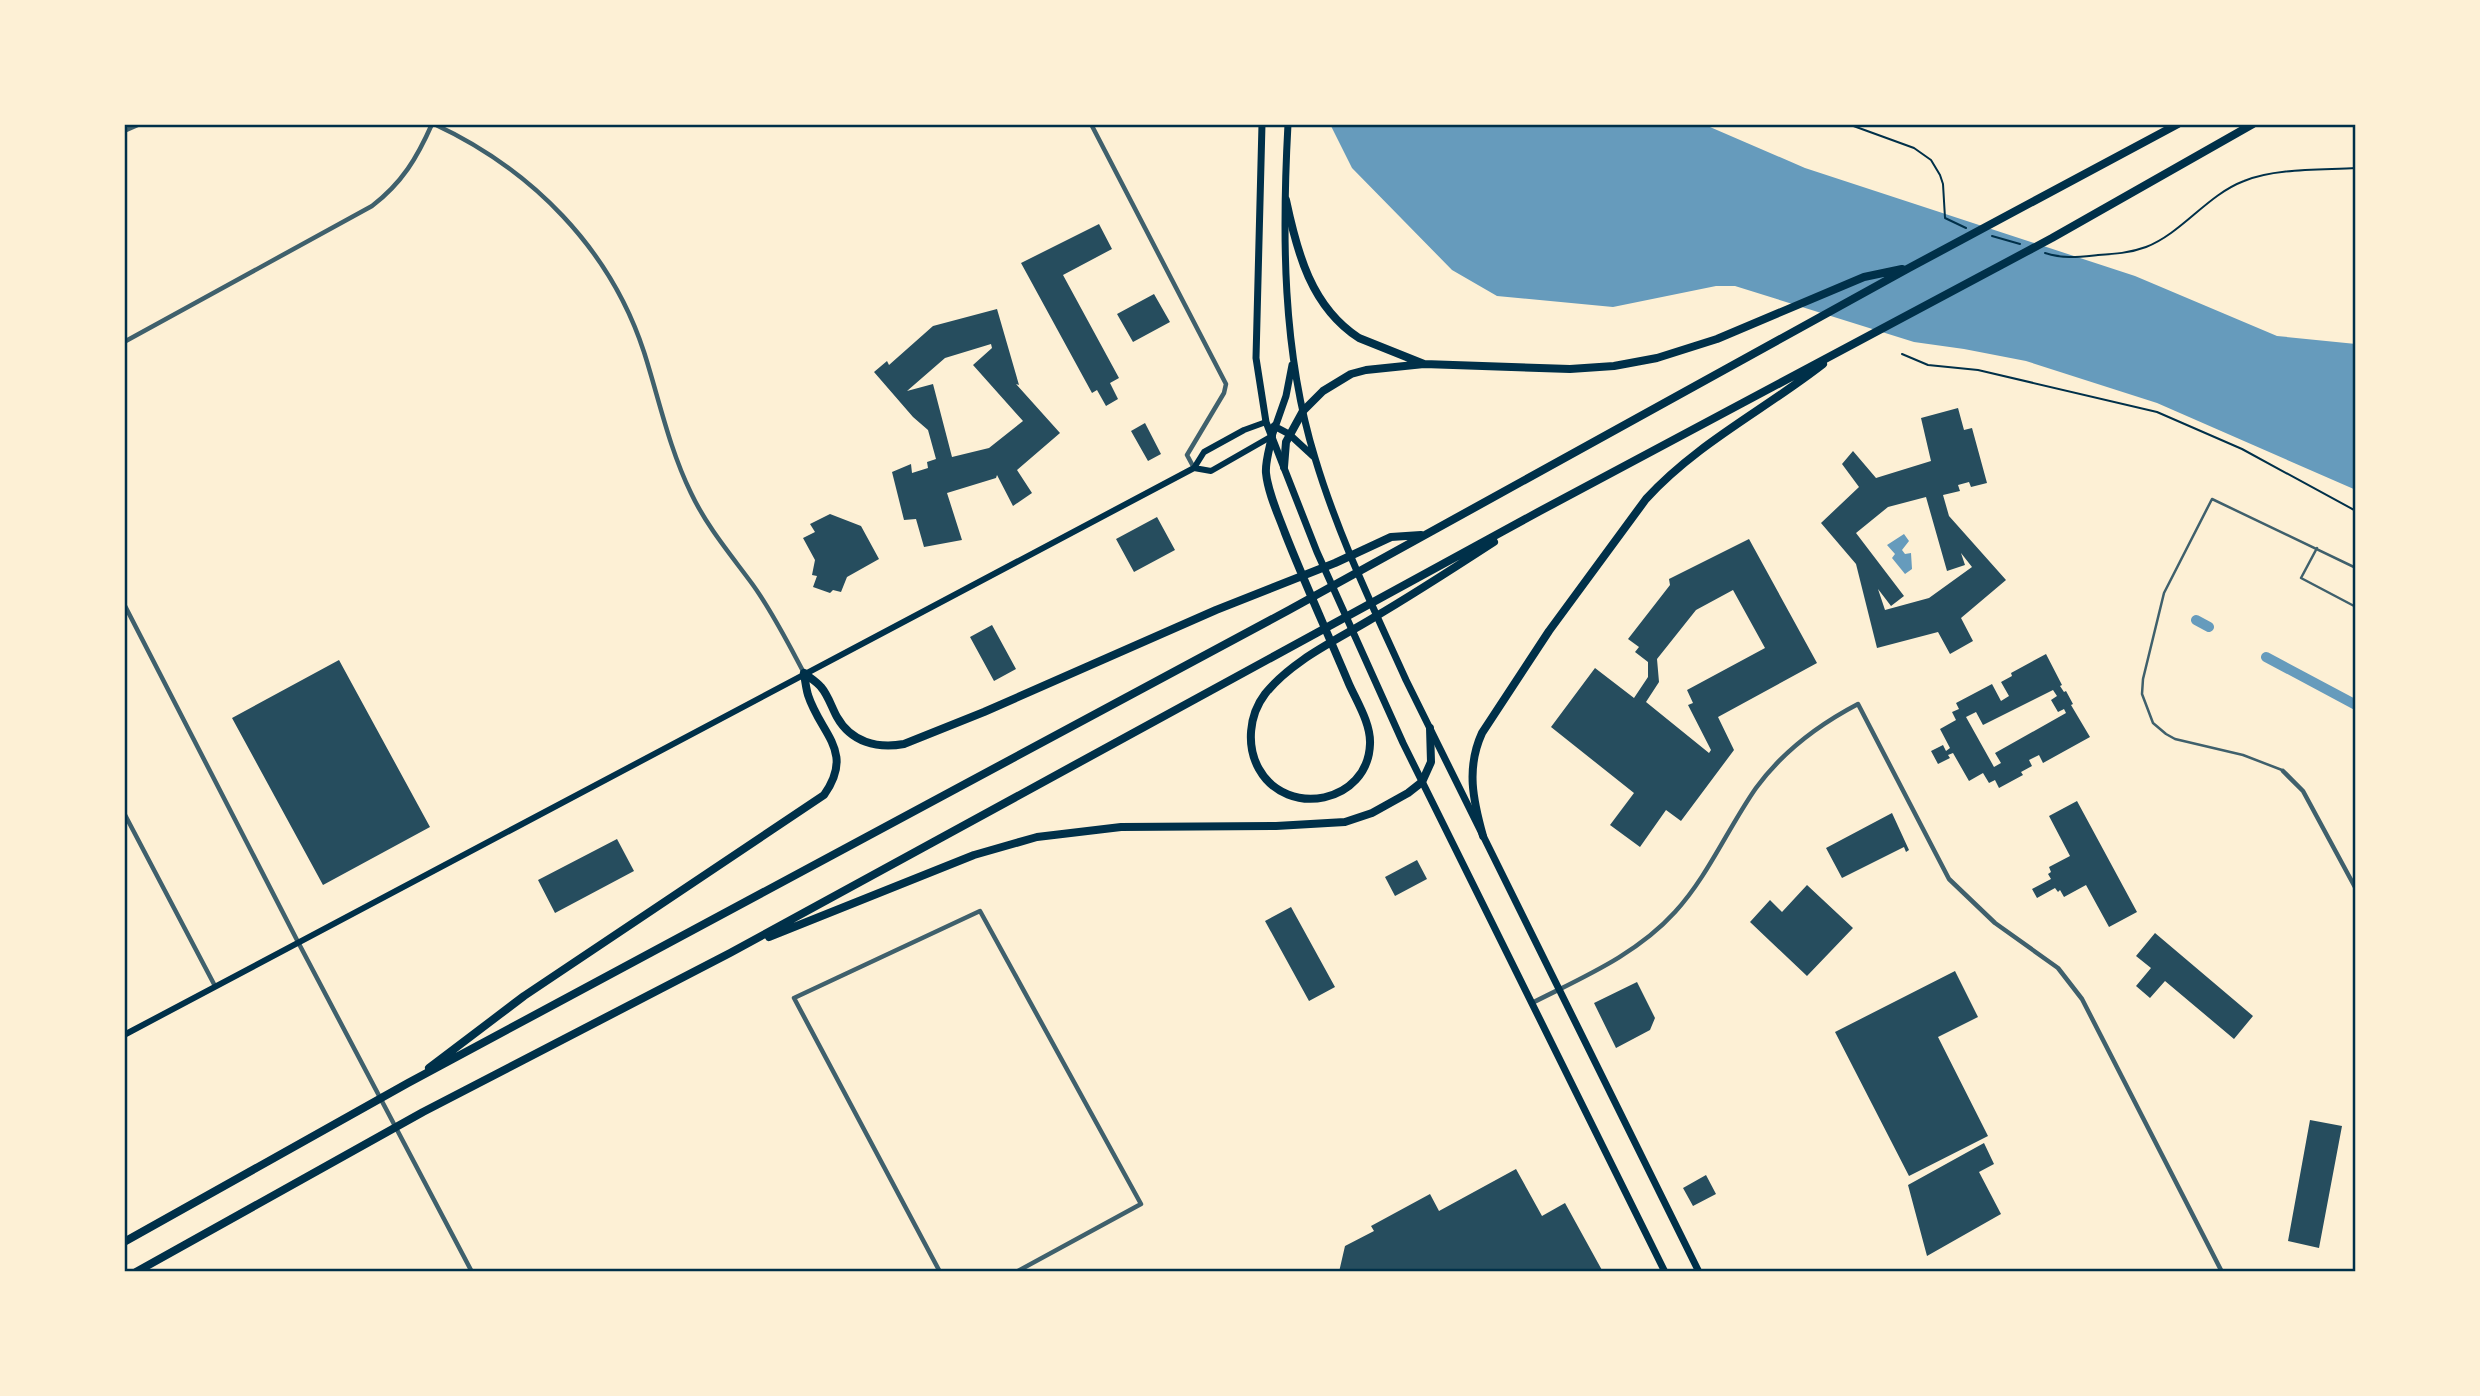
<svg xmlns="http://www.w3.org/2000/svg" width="2480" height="1396" font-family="'IBM Plex Serif',serif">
<rect width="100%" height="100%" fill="#fdf0d5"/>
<path fill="#669bbc" d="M1330,124H1703L1805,168L2135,276L2277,336L2356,344V490L2157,403L2026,361L1964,349L1914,342L1735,286H1716L1613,307L1497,296L1452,270L1352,168Z
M1904,534L1909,541L1902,550L1905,554L1911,553L1912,569L1905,574L1892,558L1895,554L1887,545Z"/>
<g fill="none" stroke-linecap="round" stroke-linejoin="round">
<path stroke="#669bbc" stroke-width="10" d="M2196,620L2209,627
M2266,657L2356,705"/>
</g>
<path fill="#264d5e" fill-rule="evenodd" d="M1099,224L1112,249L1063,275L1119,378L1110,383L1118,399L1106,406L1097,390L1092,393L1021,263Z
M1154,294L1170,322L1133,342L1117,314Z
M997,309L1019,385L1016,384L1060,433L1017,470L1032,493L1013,506L997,475L996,478L947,493L962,540L924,547L916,519L904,520L892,472L911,464L912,473L928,468L927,462L936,459L928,430L913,417L874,372L887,361L889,365L933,326ZM991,344L992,348L973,365L1023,421L989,448L952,457L933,384L907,391L945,358Z
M1958,408L1964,430L1972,428L1987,483L1971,487L1969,482L1958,485L1960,491L1943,495L1949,516L2006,580L1961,618L1973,641L1950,654L1938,632L1877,648L1856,564L1821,523L1859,487L1842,464L1853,451L1876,478L1931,461L1921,418ZM1926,497L1947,571L1965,565L1961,553L1972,567L1929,598L1885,610L1878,589L1891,606L1904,596L1856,533L1888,507Z
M1145,423L1161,454L1148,461L1131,431Z
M830,514L861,526L879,559L847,577L841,592L833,590L830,593L813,587L817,576L812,575L815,560L803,538L815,532L810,524Z
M1157,517L1175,550L1134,572L1116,539Z
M1749,539L1817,663L1718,717L1734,750L1681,821L1666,810L1640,847L1610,825L1634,793L1551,727L1595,668L1634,698L1648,677V662L1635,652L1639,647L1628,639L1670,585L1669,579ZM1733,590L1765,648L1687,690L1693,703L1688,705L1711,750L1709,753L1646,702L1659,682L1657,659L1696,610Z
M992,625L1016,669L994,681L970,637Z
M2046,654L2062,685L2060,686L2064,692L2066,691L2073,704L2071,705L2090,737L2043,763L2039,755L2029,760L2032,766L2021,772L2023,775L1999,788L1995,780L1989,783L1983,773L1969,781L1953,753L1948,755L1950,758L1938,764L1931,751L1943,745L1946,751L1950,748L1940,729L1956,720L1952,712L1959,709L1956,703L1992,684L2001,701L2009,696L2001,682L2012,676L2011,673ZM2053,690L2057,696L2051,700L2058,712L2064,709L2066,713L1995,753L2001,763L1994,767L1966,717L1976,712L1983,725Z
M339,660L430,827L323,885L232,718Z
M2077,801L2137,912L2109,927L2086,885L2064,897L2060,890L2058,892L2055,888L2037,898L2032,889L2051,879L2048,874L2051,872L2049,867L2070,856L2049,816Z
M1892,813L1909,850L1906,852L1904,847L1842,878L1826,848Z
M617,839L634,871L555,913L538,880Z
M1417,860L1427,879L1395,896L1385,877Z
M1807,885L1853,928L1807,976L1750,922L1770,900L1782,912Z
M1291,907L1335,987L1309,1001L1265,921Z
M2155,933L2253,1016L2234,1039L2165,981L2150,998L2136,986L2151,968L2136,956Z
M1955,971L1978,1017L1938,1037L1988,1136L1909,1176L1835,1032Z
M1637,982L1655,1018L1650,1030L1616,1048L1594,1003Z
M2310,1120L2342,1126L2319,1248L2288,1241Z
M1984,1143L1994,1164L1979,1172L2001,1214L1927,1256L1908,1185Z
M1516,1169L1542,1216L1565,1203L1603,1272H1339L1345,1246L1374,1231L1371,1226L1430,1194L1439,1211Z
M1706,1175L1716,1194L1693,1206L1683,1188Z"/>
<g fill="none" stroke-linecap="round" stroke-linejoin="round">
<path stroke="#003049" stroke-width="2" d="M1848,124L1914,148L1931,160L1940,175L1943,184L1945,218L1966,228
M1992,236L2020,244
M2045,253C2064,259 2078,257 2098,255C2114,254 2130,253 2146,247C2182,233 2207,195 2244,181C2275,168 2322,170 2356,168
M1902,354L1928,365L1978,370L2157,412L2242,449L2356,511"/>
<path stroke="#3f606c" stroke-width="2.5" d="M2317,548L2301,578L2356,607
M2282,770L2243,755L2175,739L2166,734L2153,723L2142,694L2143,679L2164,593L2212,499L2356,568"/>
<path stroke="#3f606c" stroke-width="4.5" d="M434,124C531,169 610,248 644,352C659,399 669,448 691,493C707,527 731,555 753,585C773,613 788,643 804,673
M1091,124L1226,384L1224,393L1187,455L1194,468
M124,131L140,124
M124,342L372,206C402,183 417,158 432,124
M124,604L298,942L472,1272
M2283,771L2303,791L2356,889
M124,813L215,986
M1532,1003C1583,977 1636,955 1675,912C1708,876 1728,828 1756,788C1783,751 1818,725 1858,704L1949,879L1995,923L2058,968L2082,999L2222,1272
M940,1272L794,998L980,911L1141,1204L1016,1272"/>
<path stroke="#003049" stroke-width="6" d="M1194,468L1211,471L1272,436
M124,1035L1194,468L1204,452L1244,430L1266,422"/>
<path stroke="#003049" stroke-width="7" d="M1262,124L1256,358L1266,422L1317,552L1403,743L1665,1272
M1288,124C1282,234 1282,351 1315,458C1338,535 1373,607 1406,680L1699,1272
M1274,426L1289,434L1314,457
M1272,436L1286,396L1292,365"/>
<path stroke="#003049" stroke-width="8" d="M1286,200C1297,252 1311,307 1359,338L1424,364
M1272,436C1270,447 1265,462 1266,473C1268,493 1278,514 1285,533C1305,584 1328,634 1349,684C1357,702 1371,724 1370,744C1368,803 1287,819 1259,769C1246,746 1249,715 1265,694C1292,660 1337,640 1373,618C1414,594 1454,568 1494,542
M1284,467L1286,442L1303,411L1323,391L1351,374L1366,370L1424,364L1570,369L1614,366L1657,358L1717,339L1864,277L1902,269
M804,673C809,677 817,682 821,687C828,695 832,708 837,717C851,742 877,749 904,744L984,712L1216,610L1335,563L1391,537L1421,535
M1483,836C1473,800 1466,768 1482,733L1549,631L1646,499C1696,444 1764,410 1823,364
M769,937L974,855L1037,837L1121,827L1276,826L1345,822L1372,813L1408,793L1422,782L1431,762L1430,728
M429,1068L524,996L824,795C855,751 821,735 808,695C806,688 805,680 804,673
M124,1242L408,1083L1289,610L1909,268L2178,124
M136,1272L423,1112L730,953L1540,511L2052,238L2253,124"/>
</g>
<rect width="2480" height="1396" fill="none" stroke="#fdf0d5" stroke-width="252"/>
<rect x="126" y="126" width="2228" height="1144" fill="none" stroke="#003049" stroke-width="2.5"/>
</svg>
